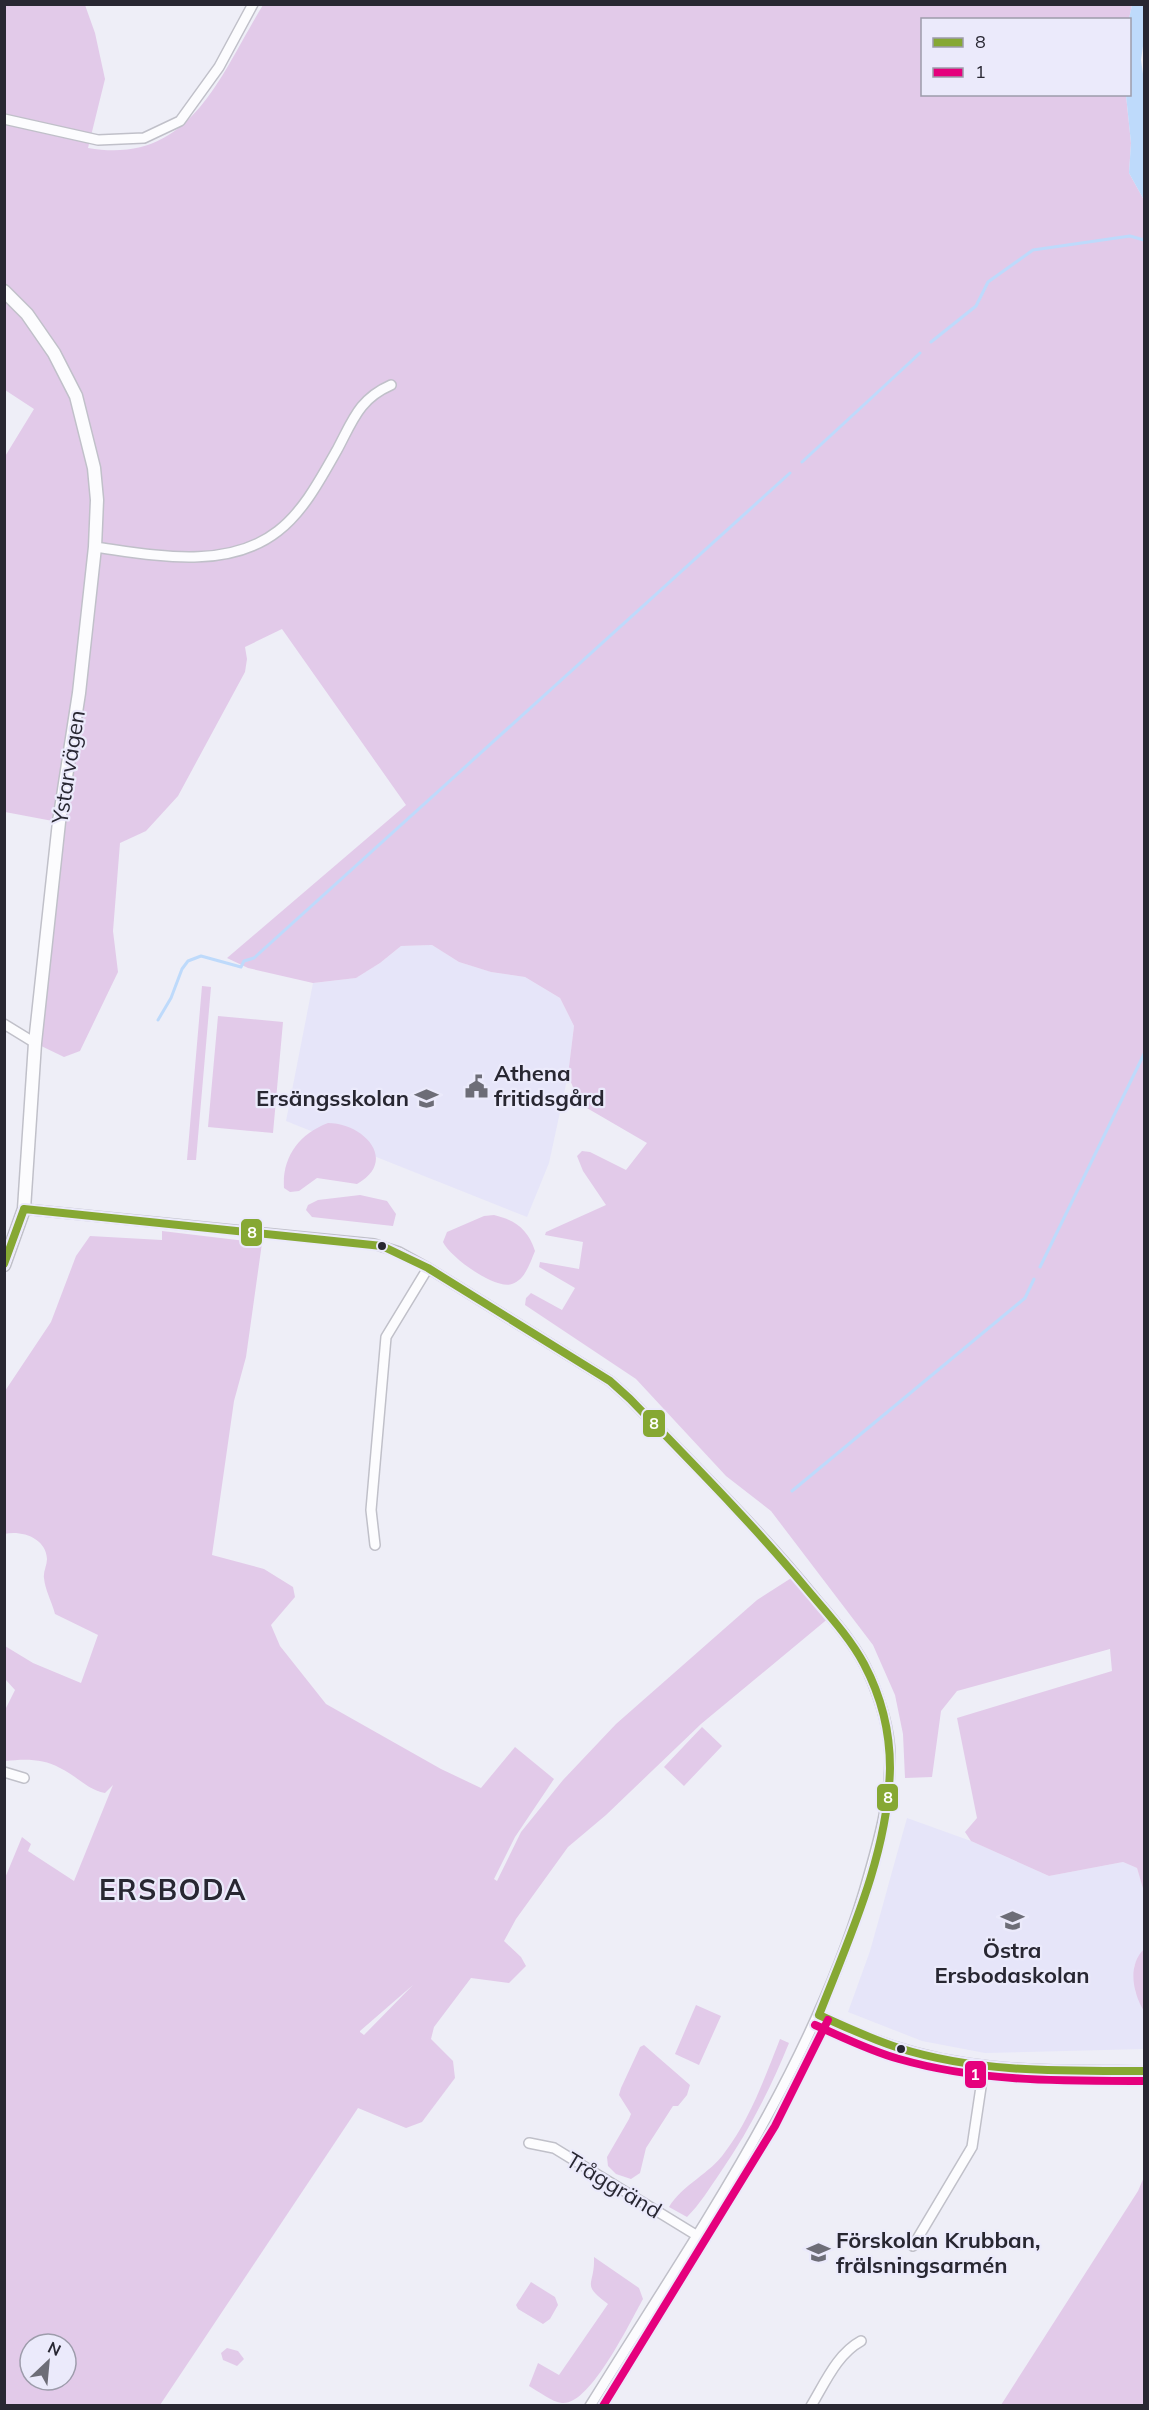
<svg xmlns="http://www.w3.org/2000/svg" width="1149" height="2410" font-family="Mulish,sans-serif">
<rect width="100%" height="100%" fill="#eeeef7"/>
<path fill="#e6e5f9" d="M432,945L459,962L491,972L525,977L560,998L574,1026L568,1075L549,1163L527,1217L286,1121L313,983L356,978L380,963L401,946Z
M907,1818L971,1841L1049,1876L1123,1862L1137,1868L1144,1892V1949L1134,1966L1135,1991L1144,2011V2049L985,2053L922,2041L848,2012L870,1951Z"/>
<path fill="#e2cae9" fill-rule="evenodd" d="M5,5H85L95,33L105,79L88,148C190,166 219,77 263,5H1132L1129,19L922,20V94L1126,95L1131,143L1129,173L1144,200V1892L1137,1868L1123,1862L1049,1876L971,1841L965,1832L977,1818L957,1718L1112,1671L1110,1649L957,1691L941,1711L932,1777L905,1778L903,1734L895,1695L873,1645L771,1511L726,1476L636,1379L525,1305L526,1298L531,1293L562,1310L575,1288L539,1267L540,1262L579,1269L583,1242L545,1235L546,1232L606,1205L583,1171L577,1156L582,1151L590,1152L626,1170L647,1143L580,1104L568,1075L574,1026L560,998L525,977L491,972L459,962L432,945L401,946L380,963L356,978L313,983L248,968L227,958L406,805L282,629L245,647L247,659L245,672L178,796L146,831L120,843L113,931L118,972L80,1051L64,1057L35,1043L58,822L5,812L4,458L34,409L5,390Z
M202,986L211,987L196,1160H187Z
M218,1016L283,1022L273,1133L208,1127Z
M328,1123C363,1123 399,1160 357,1184L317,1178L299,1191L290,1192L284,1188C282,1157 299,1134 328,1123Z
M360,1195L387,1201L396,1214L393,1226L312,1217L306,1210L308,1205L318,1200Z
M494,1215C515,1220 528,1229 535,1251C530,1263 525,1280 512,1284C495,1290 450,1257 443,1242L447,1232L484,1216Z
M162,1231L262,1243L246,1357L234,1401L212,1555L264,1569L293,1587L295,1597L271,1625L280,1646L326,1704L441,1769L481,1788L515,1747L554,1779L515,1837L494,1879L497,1881L521,1832L563,1780L616,1724L757,1600L796,1575L830,1617L701,1724L606,1815L568,1847L516,1919L504,1941L521,1957L526,1966L509,1983L471,1978L434,2027L431,2039L453,2061L455,2078L422,2122L406,2128L358,2108L160,2405H5V1878L22,1837L31,1844L28,1851L74,1881L113,1785L105,1793C86,1789 77,1776 60,1768C42,1758 24,1759 5,1761L4,1712L15,1690L5,1679V1646L33,1663L81,1683L98,1635L55,1614C52,1602 45,1590 44,1578C43,1572 47,1565 47,1559C46,1538 22,1530 4,1534L5,1391L51,1322L76,1256L90,1236L162,1240ZM413,1985L364,2035L360,2032V2031ZM30,2344H66V2380H30Z
M702,1727L722,1746L684,1786L664,1767Z
M1144,1949V2011C1133,1993 1127,1966 1144,1949Z
M696,2005L721,2016L699,2065L675,2054Z
M780,2039L789,2043C770,2090 748,2132 720,2173C709,2189 700,2204 687,2217L669,2207C683,2184 710,2174 725,2152C750,2119 765,2077 780,2039Z
M644,2045L690,2085L687,2095L678,2106H673L646,2148L640,2173L631,2179L616,2174L608,2166L607,2157L629,2119L631,2114L619,2095L621,2088L640,2047Z
M1144,2177V2405H1001L1138,2191Z
M594,2257L639,2288L643,2299C630,2322 590,2406 562,2403C552,2402 538,2391 529,2386L538,2363L559,2375L608,2304C580,2283 595,2287 594,2257Z
M531,2282L555,2297L558,2305L550,2319L543,2324L518,2309L516,2305Z
M227,2348L238,2351L244,2359L237,2366L223,2360L221,2353Z"/>
<path fill="#bedafb" d="M1132,5H1144V39L1141,60L1144,81V200L1129,173L1131,143L1126,95L1130,94L1129,19Z"/>
<g fill="none" stroke-linecap="round" stroke-linejoin="round">
<path stroke="#bedafb" stroke-width="3" d="M931,342L976,306L988,282L1033,250L1130,236L1144,240
M802,462L920,353
M158,1020L171,998L182,969L188,961L201,956L241,967L244,961L254,958L790,473
M1040,1267L1144,1054
M792,1491L1025,1298L1034,1279"/>
<defs>
<path id="minor" d="M4,119L98,140L144,138L180,121L219,67L253,4
M95,547C153,555 227,571 278,531C304,511 321,478 337,450C353,420 359,399 391,385
M4,1024L35,1043
M24,1209L374,1244L399,1252L428,1268L610,1381L630,1399C693,1464 758,1528 815,1598C834,1621 857,1646 869,1674C880,1699 889,1727 890,1754C891,1802 877,1847 864,1892C807,2080 692,2241 590,2406
M375,1545L371,1510L386,1337L428,1268
M4,1772L24,1778
M819,2015C932,2074 1021,2070 1144,2071
M529,2143L554,2148L696,2235
M913,2246L972,2147L984,2067
M811,2406C825,2383 837,2354 861,2341"/>
<path id="tertiary" d="M4,291L27,314L54,353L76,396L94,468L97,500L95,547L79,693L59,822L35,1043L24,1209L4,1265"/>
</defs>
<use href="#minor" stroke="#c0c0c9" stroke-width="12"/>
<use href="#tertiary" stroke="#c0c0c9" stroke-width="15"/>
<use href="#minor" stroke="#fcfcfe" stroke-width="9"/>
<use href="#tertiary" stroke="#fcfcfe" stroke-width="12"/>
<defs>
<path id="bus-1" d="M24,1209L382,1246L428,1268L610,1381L630,1399C690,1461 751,1522 806,1588C826,1612 849,1636 864,1664C881,1696 890,1731 890,1768C888,1854 850,1936 819,2015
M4,1264L24,1209
M819,2015C845,2027 871,2039 899,2048C978,2073 1062,2071 1144,2071"/>
<path id="bus-2" d="M815,2025C842,2037 870,2051 899,2059C979,2082 1061,2081 1144,2081
M603,2406L775,2126L828,2020"/>
</defs>
<use href="#bus-1" stroke="#ebeafb" stroke-width="12"/>
<use href="#bus-2" stroke="#ebeafb" stroke-width="12"/>
<use href="#bus-1" stroke="#86a833" stroke-width="8"/>
<use href="#bus-2" stroke="#e5007d" stroke-width="8"/>
</g>
<defs>
<symbol id="civic-bare" viewBox="-9 -9 18 18"><path d="M-.6-6.5H3V-4.5H.6V-3L4-1V1h2V6H-6V1h2V-1L-.6-3ZM-1.2 2.5V6h2.4V2.5Z" fill="#6d6d77" stroke="#ebeafb" stroke-width="2.5" paint-order="stroke"/></symbol>
<symbol id="school-bare" viewBox="-9 -9 18 18"><path d="M0-5L7-2L0 1L-7-2ZM-4 1L0 2.5L4 1V4Q0 6-4 4Z" fill="#6d6d77" stroke="#ebeafb" stroke-width="2.5" paint-order="stroke"/></symbol>
</defs>
<g fill-rule="evenodd">
<use href="#civic-bare" x="460" y="1070" width="33" height="33"/>
<use href="#school-bare" x="410" y="1082" width="33" height="33"/>
<use href="#school-bare" x="996" y="1904" width="33" height="33"/>
<use href="#school-bare" x="802" y="2236" width="33" height="33"/>
</g>
<g fill="#282732" stroke="#ebeafb" stroke-width="2">
<circle cx="382" cy="1246" r="5"/>
<circle cx="901" cy="2049" r="5"/>
</g>
<g text-anchor="middle" dominant-baseline="central" stroke-width="4.5" stroke-linejoin="round" paint-order="stroke">
<g font-size="22" fill="#282732" stroke="#ebeafb">
<text transform="translate(68 767) rotate(-81)">Ystarvägen</text>
<text transform="translate(614 2185) rotate(31)">Tråggränd</text>
</g>
<g font-size="22" font-weight="bold" fill="#282732" stroke="#ebeafb" text-anchor="start">
<text x="494" y="1073">Athena<tspan x="494" dy="25">fritidsgård</tspan></text>
<text x="409" y="1098" text-anchor="end">Ersängsskolan</text>
<text x="1012" y="1950" text-anchor="middle">Östra<tspan x="1012" dy="25">Ersbodaskolan</tspan></text>
<text x="836" y="2240">Förskolan Krubban,<tspan x="836" dy="25">frälsningsarmén</tspan></text>
</g>
<g font-size="28" font-weight="bold" letter-spacing="1.5" fill="#282732" stroke="#ebeafb">
<text x="173" y="1889">ERSBODA</text>
</g>
</g>
<g stroke="#ebeafb" stroke-width="2">
<rect x="240" y="1218" width="23" height="29" rx="6" fill="#86a833"/>
<rect x="642" y="1409" width="24" height="29" rx="6" fill="#86a833"/>
<rect x="876" y="1783" width="23" height="29" rx="6" fill="#86a833"/>
<rect x="964" y="2060" width="23" height="29" rx="6" fill="#e5007d"/>
</g>
<g font-size="16" text-anchor="middle" font-weight="bold" fill="#fff">
<text x="252" y="1238">8</text>
<text x="654" y="1429">8</text>
<text x="888" y="1803">8</text>
<text x="975" y="2080">1</text>
</g>
<rect width="1149" height="2410" fill="none" stroke="#282732" stroke-width="12"/>
<rect x="921" y="18" width="210" height="78" fill="#ebeafb" stroke="#9d9cab" stroke-width="1.5"/>
<rect x="933" y="38" width="30" height="9" fill="#86a833" stroke="#9d9cab" stroke-width="1.5"/>
<text x="975" y="48" font-size="18" fill="#282732">8</text>
<rect x="933" y="68" width="30" height="9" fill="#e5007d" stroke="#9d9cab" stroke-width="1.5"/>
<text x="975" y="78" font-size="18" fill="#282732">1</text>
<g transform="translate(48 2362) rotate(26)"><circle r="28" fill="#ebeafb" stroke="#9d9cab" stroke-width="1.5"/>
<path d="M0-4.5L10 22L0 15L-10 22Z" fill="#6d6d77"/>
<text y="-9" font-size="16" font-weight="bold" text-anchor="middle" fill="#282732">N</text>
</g>
</svg>
